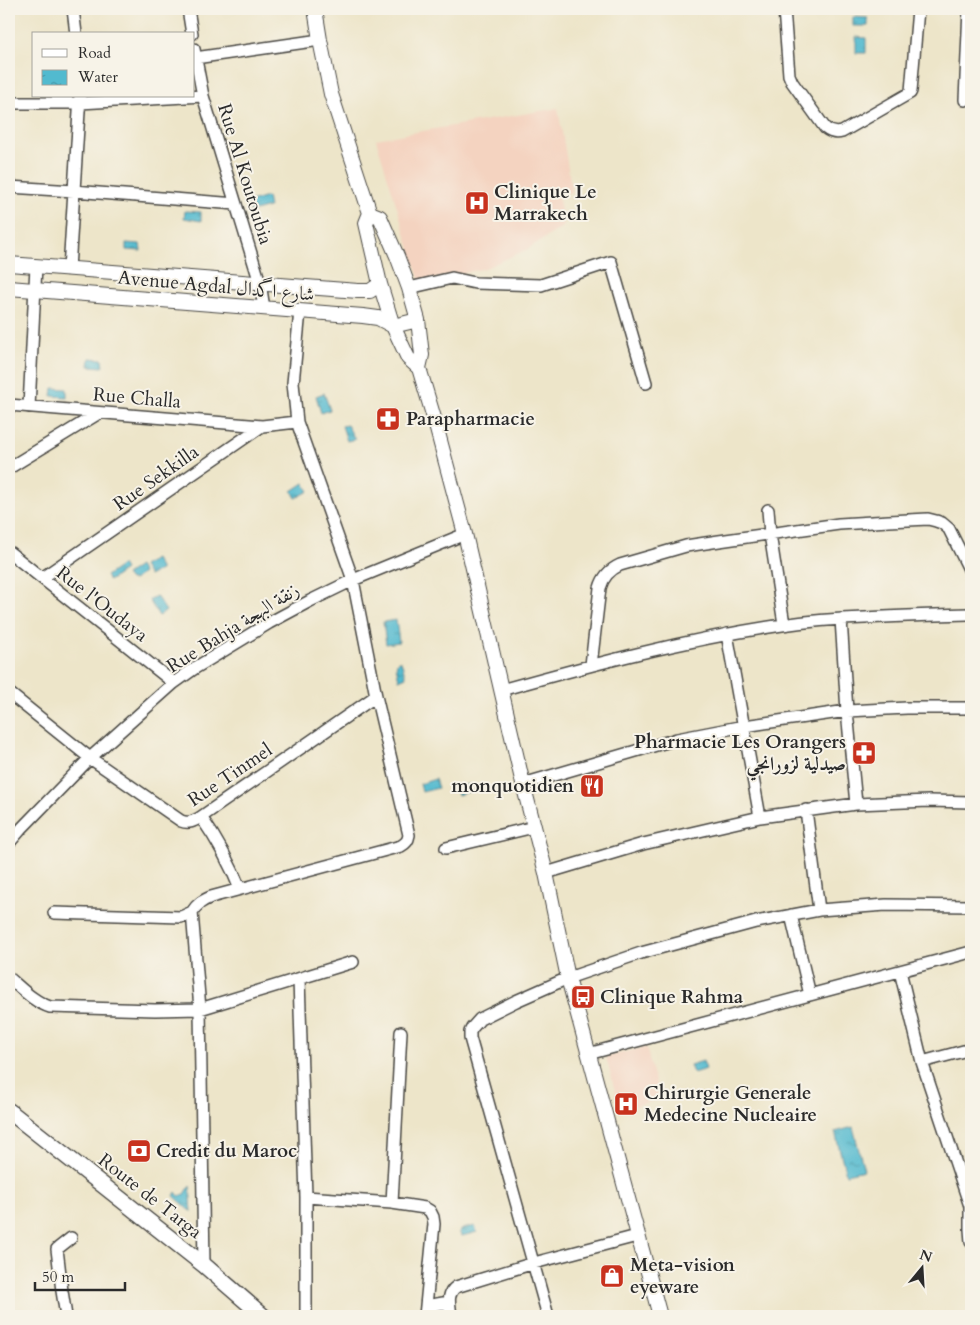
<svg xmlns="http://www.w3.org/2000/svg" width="980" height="1325" font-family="Cardo,Amiri,serif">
<defs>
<pattern id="water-ripples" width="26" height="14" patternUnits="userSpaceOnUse" patternTransform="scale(1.25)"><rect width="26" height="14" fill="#52bacf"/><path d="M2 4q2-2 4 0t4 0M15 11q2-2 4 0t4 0" fill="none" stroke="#4497a8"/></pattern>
</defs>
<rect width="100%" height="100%" fill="#f7f3e8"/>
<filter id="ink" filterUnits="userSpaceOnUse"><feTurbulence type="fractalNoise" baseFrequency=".02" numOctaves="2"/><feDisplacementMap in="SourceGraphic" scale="10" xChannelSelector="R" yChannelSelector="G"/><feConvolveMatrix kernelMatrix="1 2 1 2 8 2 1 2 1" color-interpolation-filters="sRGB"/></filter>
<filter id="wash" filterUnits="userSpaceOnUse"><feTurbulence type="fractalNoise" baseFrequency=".0096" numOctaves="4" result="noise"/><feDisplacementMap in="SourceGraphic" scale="20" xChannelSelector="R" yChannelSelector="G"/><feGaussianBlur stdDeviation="1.12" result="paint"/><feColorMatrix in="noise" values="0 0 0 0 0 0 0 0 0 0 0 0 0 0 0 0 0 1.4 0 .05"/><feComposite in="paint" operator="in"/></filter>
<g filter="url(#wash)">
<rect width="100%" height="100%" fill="#ede5c9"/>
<path fill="#f4d3c0" d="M558,108L572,192L558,195L564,226L526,250L483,269L420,282L376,139Z
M646,1047L660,1099L620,1110L606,1057Z"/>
<path fill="url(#water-ripples)" stroke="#3e727d" d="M853,17L868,18V26H853Z
M856,37L866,38V53H856Z
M267,197L269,207L251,212L247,203Z
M185,211L201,212V221L184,218Z
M126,243L140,244L141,251L126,250Z
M90,358L102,359L103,367L89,366Z
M53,388L67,389V397L52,396Z
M324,393L330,410L321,413L316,396Z
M347,425L355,439L347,441L342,426Z
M304,483L309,491L296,498L292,491Z
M155,559L161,570L149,576L143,566Z
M122,565L125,570L109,581L106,576Z
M139,566L143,573L134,580H130L126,575Z
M156,596L166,611L159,616L149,600Z
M396,620L399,642L386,644L383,622Z
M398,661H401L406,677L399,680L396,666Z
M435,779L438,788L422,792L420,784Z
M469,784L471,791L458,795L456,788Z
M703,1061L706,1069L693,1073L690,1065Z
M853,1127L864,1170L846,1174L835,1132Z
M190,1186L192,1212L174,1196L176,1192L179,1196L185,1194Z
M475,1226L477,1232L462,1236L459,1232L463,1229Z"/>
</g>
<g filter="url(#ink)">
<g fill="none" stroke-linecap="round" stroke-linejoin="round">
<defs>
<path id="minor" d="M73,9L76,34
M188,9L192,34
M784,9L789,75L792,82L825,128C830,132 835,134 842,132L910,93L911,91L918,9
M194,49L203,96L260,283L264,308
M195,58L320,40
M965,100L969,9
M9,103H80L203,96
M9,187L74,191L236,204
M69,269L80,96
M409,288L452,278L475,283L541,285L611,262L646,383
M9,405L262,426
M29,407L36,266
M9,468L99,413
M768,510L770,534L784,624
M9,552L174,683
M42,578L262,426L297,422
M841,619L847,711L856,804
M727,634L760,817
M591,665L600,588C603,577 609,570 620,565L686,546L719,541L839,524L889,521L928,519L936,521L942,523L949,529L971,573
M501,690C594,664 687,639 782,625C809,621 837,619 865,618C900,616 936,615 971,614
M9,693L90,758L181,821C189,824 194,821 201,817L376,696
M523,784L677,739L744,726L847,711L907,708H971
M806,810L819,910
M201,817C217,840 230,863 240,889
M9,843L22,828L90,758L174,683L195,668L269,623L310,601L353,580L465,534
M446,848L534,827
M546,873L643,844L760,817L856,804L929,801L971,802
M54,913L181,917L192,912
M791,915L810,995
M900,971L922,1062L970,1206V1229L971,1242
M9,978C22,989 34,1002 50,1007L155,1010L200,1009L353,962
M299,979L306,1197V1316
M588,1054L971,952
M922,1062L971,1049
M306,1197L392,1203L425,1208L430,1211L433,1217L434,1224L425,1316
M392,1203L401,1032
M204,1265L200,1009L192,912C197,904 202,901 211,897L401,846C406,843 408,841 409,835L376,696L353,580L297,422L293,383L300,311
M426,1306L449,1302
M66,1316L62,1291L57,1249L71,1238
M451,1316C450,1305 446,1294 456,1287L534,1263L637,1236
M548,1316L470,1038V1032L472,1028L480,1019L516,1001L568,978L641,953L756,922L819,910L886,905L971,906"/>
<path id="tertiary" d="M315,9L320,40L331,94L370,213L366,223L380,284L393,326L408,358L419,368
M370,213L380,217L397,256L409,288L418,320L422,355L419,368L434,418L465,534L523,784L546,873L568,978L660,1316
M9,264L358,291H370L380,284
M9,288L363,316L378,318L393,326L418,320"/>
<path id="secondary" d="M9,1111L204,1265L263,1316"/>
</defs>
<use href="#minor" stroke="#484743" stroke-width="14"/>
<use href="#tertiary" stroke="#484743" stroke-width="16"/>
<use href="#secondary" stroke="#484743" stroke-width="18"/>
<use href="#minor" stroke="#fff" stroke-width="11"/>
<use href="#tertiary" stroke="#fff" stroke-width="14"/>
<use href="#secondary" stroke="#fff" stroke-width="15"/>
</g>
</g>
<defs>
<symbol id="hospital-square" viewBox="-11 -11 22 22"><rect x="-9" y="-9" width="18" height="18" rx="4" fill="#c8321e" stroke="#f7f3e8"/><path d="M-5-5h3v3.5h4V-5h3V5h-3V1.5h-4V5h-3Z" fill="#fff"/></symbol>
<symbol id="pharmacy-square" viewBox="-11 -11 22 22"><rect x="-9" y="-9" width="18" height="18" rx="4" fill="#c8321e" stroke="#f7f3e8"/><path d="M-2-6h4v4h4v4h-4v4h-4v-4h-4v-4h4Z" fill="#fff"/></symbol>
<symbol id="restaurant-square" viewBox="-11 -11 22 22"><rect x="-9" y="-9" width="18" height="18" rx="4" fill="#c8321e" stroke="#f7f3e8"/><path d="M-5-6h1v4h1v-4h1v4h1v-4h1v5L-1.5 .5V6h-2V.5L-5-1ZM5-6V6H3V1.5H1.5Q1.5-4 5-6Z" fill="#fff"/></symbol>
<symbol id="bus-square" viewBox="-11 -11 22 22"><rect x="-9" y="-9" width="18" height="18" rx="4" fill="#c8321e" stroke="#f7f3e8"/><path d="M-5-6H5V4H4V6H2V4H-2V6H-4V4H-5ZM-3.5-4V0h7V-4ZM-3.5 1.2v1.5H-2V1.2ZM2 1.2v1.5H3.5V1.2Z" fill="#fff"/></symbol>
<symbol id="bank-square" viewBox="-11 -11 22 22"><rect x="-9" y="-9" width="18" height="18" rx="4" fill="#c8321e" stroke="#f7f3e8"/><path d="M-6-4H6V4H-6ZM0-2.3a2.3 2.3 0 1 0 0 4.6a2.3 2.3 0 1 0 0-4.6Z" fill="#fff"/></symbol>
<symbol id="shop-square" viewBox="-11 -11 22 22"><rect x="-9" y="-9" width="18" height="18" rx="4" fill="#c8321e" stroke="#f7f3e8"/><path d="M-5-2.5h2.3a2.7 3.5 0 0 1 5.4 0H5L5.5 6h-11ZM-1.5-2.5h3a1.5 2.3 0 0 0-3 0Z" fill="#fff"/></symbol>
</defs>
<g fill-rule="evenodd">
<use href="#hospital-square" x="463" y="189" width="28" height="28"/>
<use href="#pharmacy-square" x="374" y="405" width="28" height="28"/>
<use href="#pharmacy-square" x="850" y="739" width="28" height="28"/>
<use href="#restaurant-square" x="578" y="772" width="28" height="28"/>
<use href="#bus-square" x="569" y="983" width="28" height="28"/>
<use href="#hospital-square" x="612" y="1090" width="28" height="28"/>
<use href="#bank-square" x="125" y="1137" width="28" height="28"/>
<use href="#shop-square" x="598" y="1262" width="28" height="28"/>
</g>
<g text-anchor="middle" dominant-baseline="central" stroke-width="4" stroke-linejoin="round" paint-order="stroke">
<g font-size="19" fill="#2b2b2b" stroke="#f7f3e8">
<text transform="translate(245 174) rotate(73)">Rue Al Koutoubia</text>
<text transform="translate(216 286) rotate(5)">Avenue Agdal شارع اگدال</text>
<text transform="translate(137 398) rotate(5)">Rue Challa</text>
<text transform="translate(156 478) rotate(-35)">Rue Sekkilla</text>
<text transform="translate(102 604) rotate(38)">Rue l'Oudaya</text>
<text transform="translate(233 628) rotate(-32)">Rue Bahja زنقة البهجة</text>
<text transform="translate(230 775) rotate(-34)">Rue Tinmel</text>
<text transform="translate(150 1196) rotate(38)">Route de Targa</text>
</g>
<g font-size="19" font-weight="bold" fill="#2b2b2b" stroke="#f7f3e8" text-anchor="start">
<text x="494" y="192">Clinique Le<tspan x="494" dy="22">Marrakech</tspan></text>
<text x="406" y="419">Parapharmacie</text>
<text x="846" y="742" text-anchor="end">Pharmacie Les Orangers<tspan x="846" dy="22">صيدلية لزورانجي</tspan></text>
<text x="574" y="786" text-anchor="end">monquotidien</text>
<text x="600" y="997">Clinique Rahma</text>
<text x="644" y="1093">Chirurgie Generale<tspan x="644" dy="22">Medecine Nucleaire</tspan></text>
<text x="156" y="1151">Credit du Maroc</text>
<text x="630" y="1265">Meta-vision<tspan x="630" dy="22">eyeware</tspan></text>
</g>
</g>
<rect width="980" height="1325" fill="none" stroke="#f7f3e8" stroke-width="30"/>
<rect x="32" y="32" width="162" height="65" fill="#f7f3e8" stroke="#a5a39c"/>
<rect x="42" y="49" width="25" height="8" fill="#ffffff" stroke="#a5a39c"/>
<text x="78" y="58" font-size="15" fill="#2b2b2b">Road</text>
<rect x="42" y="70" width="25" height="15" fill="url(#water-ripples)" stroke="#a5a39c"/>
<text x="78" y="82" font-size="15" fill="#2b2b2b">Water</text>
<g transform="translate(922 1268) rotate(18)" stroke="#f7f3e8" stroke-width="4" paint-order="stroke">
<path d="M0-4L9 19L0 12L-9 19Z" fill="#2b2b2b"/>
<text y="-8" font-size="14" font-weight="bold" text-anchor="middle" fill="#2b2b2b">N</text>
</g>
<path d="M35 1282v8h90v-8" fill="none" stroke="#2b2b2b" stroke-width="2.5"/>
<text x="42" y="1282" font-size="15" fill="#2b2b2b" stroke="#f7f3e8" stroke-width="4" paint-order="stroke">50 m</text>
</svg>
